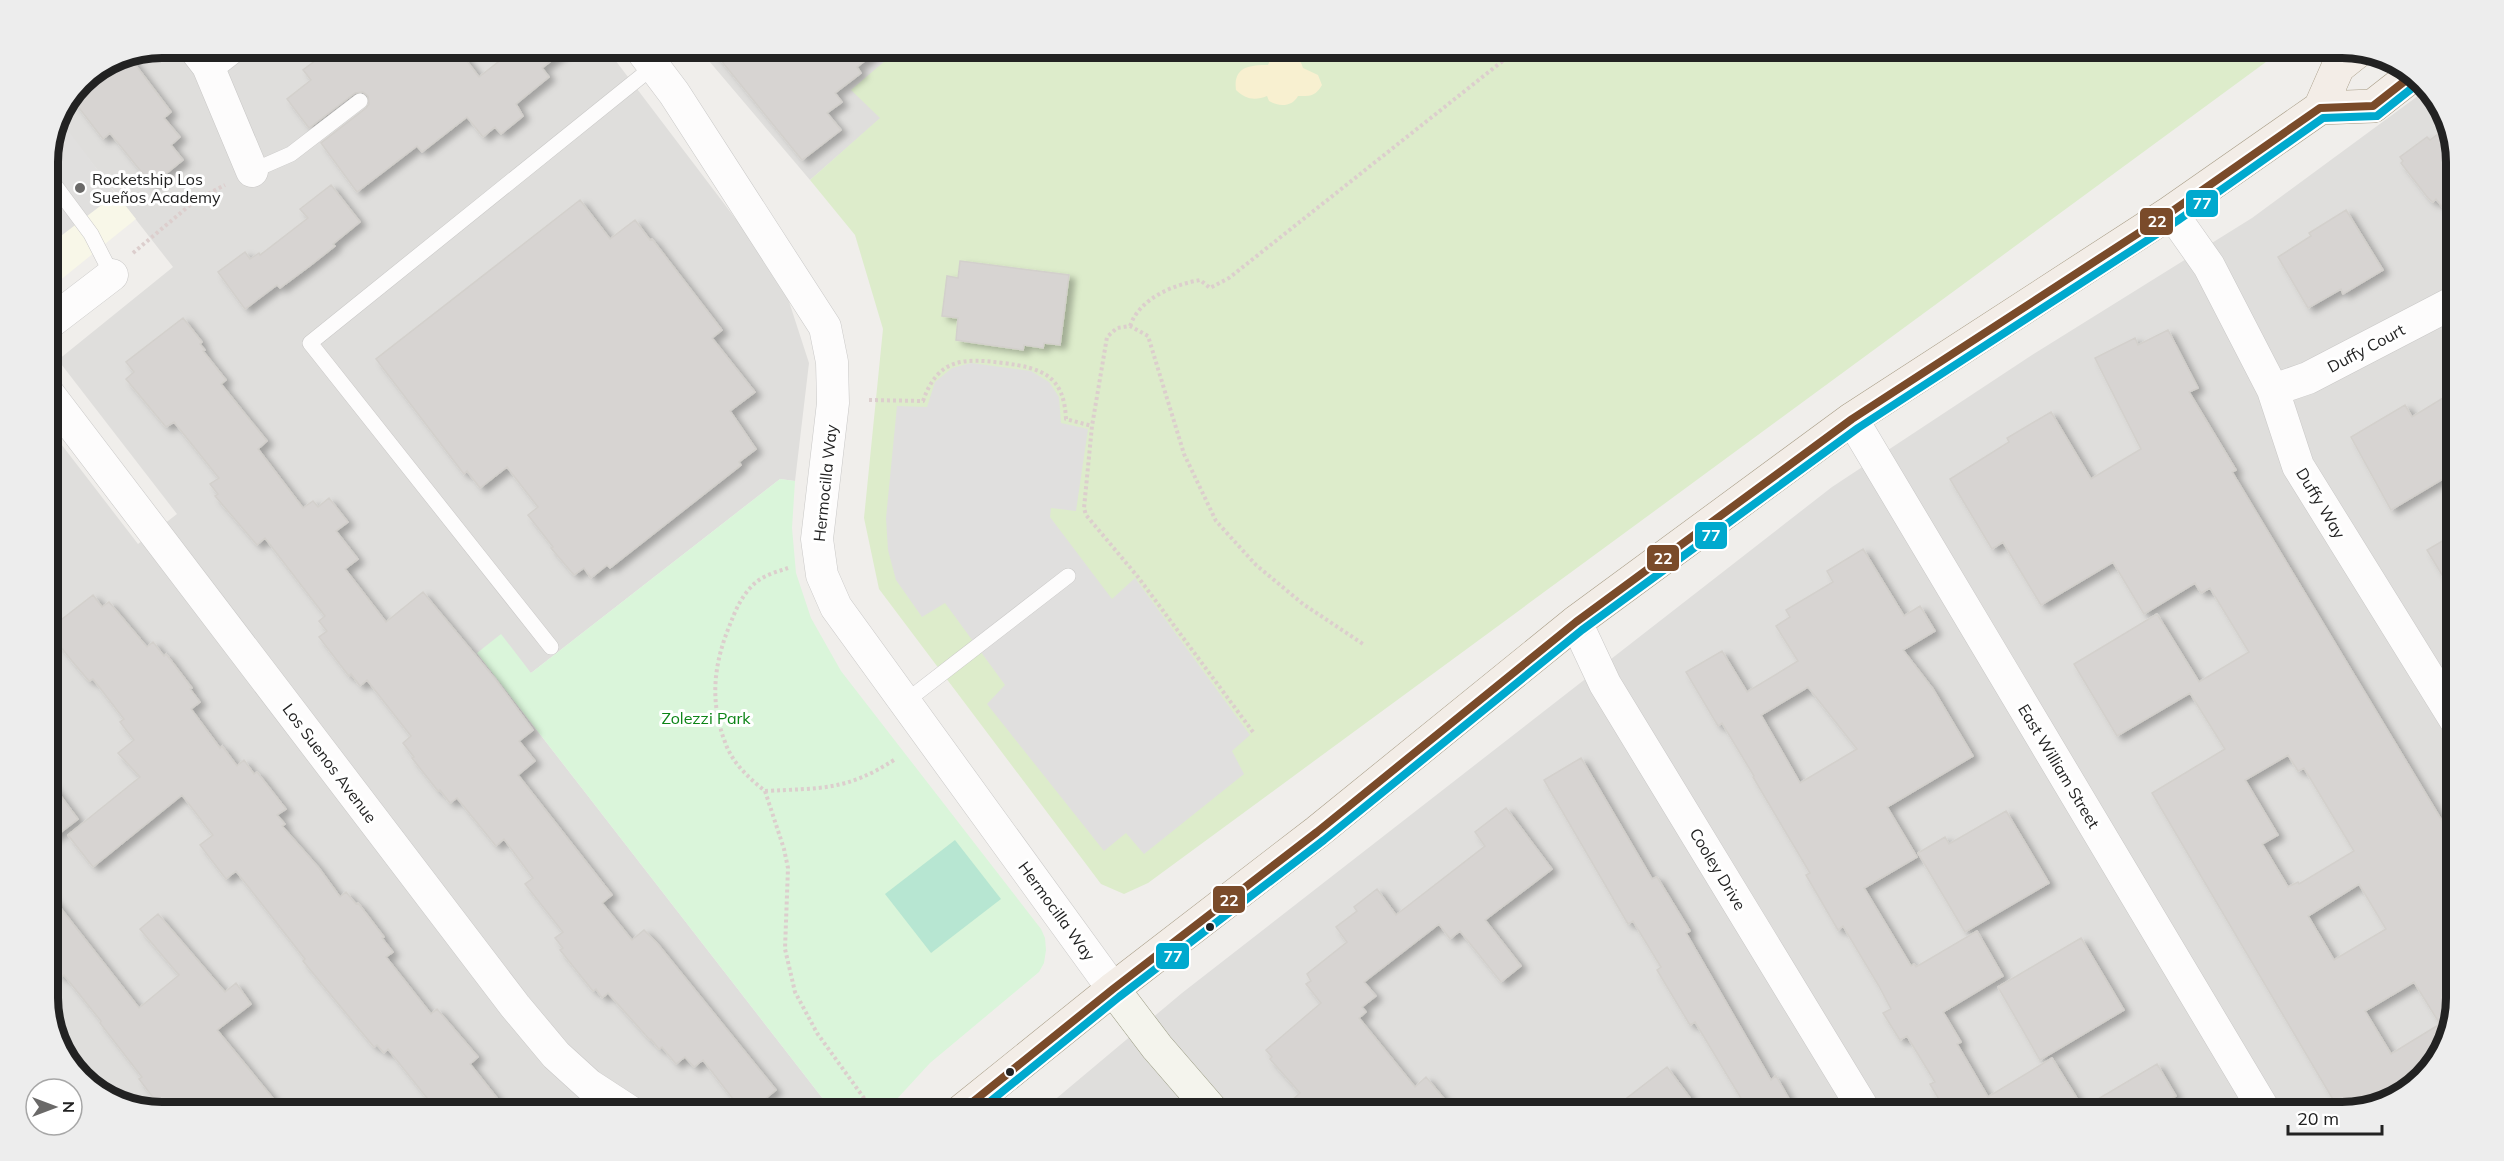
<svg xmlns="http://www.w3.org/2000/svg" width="2504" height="1161" font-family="Mulish,sans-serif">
<defs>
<filter id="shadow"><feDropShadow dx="6" dy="4" stdDeviation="3" flood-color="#0004"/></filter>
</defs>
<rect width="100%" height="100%" fill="#f0eeeb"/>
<path fill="#dfdedc" d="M163,48H606L782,280L809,363L795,481L780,479L531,673L477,653L834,1113H163L119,1104L68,1062L48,1006V427L138,544L177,514L58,360L173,267L62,125L82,81L119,57Z
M698,48H901L881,118L810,180Z
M2426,90L2436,99L2456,156V998L2447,1042L2405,1093L2341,1113H1039L1182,993L1832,487L2032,355L2252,218Z"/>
<path fill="#f8f7e8" d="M62,125L136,219L48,290V156Z"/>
<path fill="#ddeccb" d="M900,48H2285L1148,883L1124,894L1101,884L879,589L864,518L883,329L855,235L810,180L880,118L851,90Z"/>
<path fill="#f8f0d0" d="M1284,51C1294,54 1300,57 1303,68L1318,75L1322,85C1315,97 1310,96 1298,96C1292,107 1279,107 1269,101L1267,96C1255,101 1245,99 1236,90C1233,67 1249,65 1268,65L1273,53Z"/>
<path fill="#daf5da" d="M780,479L795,481L792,528L796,573L811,618L841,671L1041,929L1045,938L1046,950L1044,963L1039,972L930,1063L884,1113H834L477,653L501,634L531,673Z"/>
<path fill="#b7e6d2" d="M955,840L1001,899L931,953L885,894Z"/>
<path fill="#e0dfde" d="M63,124L116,194L49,245L48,156Z
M971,363L1031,371L1049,382L1059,397L1061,423L1088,429L1076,511L1051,508L1050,517L1112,599L1135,578L1250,735L1232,751L1244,774L1144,854L1126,833L1104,851L987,704L1005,685L945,603L922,617L896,580L888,550L886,518L897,406L927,407L935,382L952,368Z"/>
<path fill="#d7d4d2" stroke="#d3d0cc" stroke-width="1.5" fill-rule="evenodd" filter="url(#shadow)" d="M332,48H457L479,77L516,48H568L542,68L549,77L516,104L523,116L501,134L495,127L483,137L467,117L422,152L417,146L357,192L321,143L366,108L369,104L368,96L363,92L355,93L309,128L287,99L311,80L303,70Z
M711,48H881L857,67L861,73L835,93L842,102L827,113L841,130L802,160Z
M128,55L171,112L164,118L180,137L171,145L183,160L152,185L110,133L103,139L73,100L82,81L119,57Z
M2446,128L2456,156V224L2436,199L2433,202L2428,198L2401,163L2403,161L2400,157L2427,137L2430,140Z
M331,185L360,222L333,244L335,246L311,265L280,288L277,285L245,309L218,272L245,252L250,259L259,253L260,255L308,218L300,209Z
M580,200L610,239L635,220L650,240L652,239L722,330L712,338L755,392L730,411L756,449L739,462L741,465L624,557L610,568L607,565L591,578L584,568L574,575L551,548L553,547L528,515L538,507L507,467L480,488L467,471L464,474L376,359Z
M2346,210L2383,270L2343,294L2341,289L2308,308L2278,257L2311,236L2309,233Z
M960,261L1069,275L1060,345L1044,343L1043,348L1024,345L1023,350L956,340L958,318L942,316L947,276L958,278Z
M183,318L202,342L200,344L205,350L203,351L226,380L221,384L267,441L258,449L303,508L313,501L318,507L329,498L348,522L336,531L358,559L345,569L386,622L423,592L496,680L533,730L519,741L535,761L518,775L612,895L602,903L632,940L644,930L657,943L776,1090L749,1112L740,1101L737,1104L703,1060L694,1067L685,1057L676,1064L662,1047L659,1049L651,1039L650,1040L608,993L602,998L596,989L593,991L560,950L563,948L555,938L563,932L525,884L533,878L504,839L496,846L457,798L450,803L440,790L438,791L412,758L414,757L403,743L411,736L367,680L360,686L351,674L349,676L319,637L327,631L319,621L325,616L265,538L257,545L215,496L218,494L210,484L219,478L174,422L166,427L126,379L134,372L126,362Z
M2168,330L2198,388L2189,392L2236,470L2232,472L2456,844V998L2447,1042L2434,1058L2404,1077L2410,1087L2405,1093L2341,1113L2152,793L2225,749L2190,693L2117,736L2074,664L2157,614L2199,682L2249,652L2210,588L2201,593L2195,583L2144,614L2113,562L2041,605L2003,542L1992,549L1950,479L2009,442L2007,438L2051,412L2091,479L2141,449L2095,358L2135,338L2138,345ZM2288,755L2298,771L2304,768L2354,851L2299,884L2298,882L2288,887L2262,844L2278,835L2245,780ZM2359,884L2386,929L2334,960L2308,916ZM2414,982L2440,1024L2391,1054L2365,1011Z
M2456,390V471L2391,510L2351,437L2405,405L2412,417Z
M2456,533V598L2427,550Z
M1863,549L1904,616L1920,606L1935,631L1903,650L1933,689L1973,756L1887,807L1917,857L1864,888L1911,966L1914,964L1916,967L1977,931L2003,976L1943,1012L1961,1042L1957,1044L1988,1097L2052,1058L2083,1108L2157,1064L2176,1096L2169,1100L2177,1113H1947L1930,1084L1935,1082L1907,1036L1900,1040L1883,1013L1891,1009L1879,986L1843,926L1838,930L1806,875L1810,873L1753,777L1754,776L1722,723L1718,726L1686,672L1722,651L1747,692L1798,661L1776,626L1790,617L1786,610L1833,582L1827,571ZM1808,687L1857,749L1800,783L1761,715Z
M93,595L102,607L109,602L147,647L153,642L164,656L166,654L192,688L190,689L200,702L191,709L220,748L222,746L237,766L244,760L254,774L257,772L286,809L277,815L285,824L282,826L319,868L340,897L346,892L356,904L358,903L384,937L382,938L393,952L386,957L431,1014L437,1009L478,1057L470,1064L509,1113H439L388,1049L384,1053L377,1045L374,1047L303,961L305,959L236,871L226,879L200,845L213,835L182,795L93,867L68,835L140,777L118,753L134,740L120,722L124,719L93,679L89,681L72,661L56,641L60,638L52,627Z
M1581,758L1652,879L1657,877L1690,931L1686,933L1771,1080L1776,1076L1797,1113H1750L1695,1022L1690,1025L1657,970L1661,967L1633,921L1628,924L1544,780Z
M48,779L78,819L48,842Z
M1506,808L1552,869L1485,920L1521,966L1501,982L1460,931L1450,939L1439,924L1364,982L1376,996L1362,1007L1366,1012L1359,1018L1415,1087L1426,1077L1456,1113H1278L1300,1093L1270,1059L1272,1057L1266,1050L1321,1003L1306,984L1311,981L1307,974L1347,942L1336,927L1357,911L1354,907L1377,889L1396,915L1485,846L1475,832Z
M2006,811L2049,883L1965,932L1918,853L1945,837L1949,844Z
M48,892L139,1008L179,975L140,929L158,914L225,992L236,983L251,1004L217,1030L285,1113H165L139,1079L142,1077L100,1023L101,1021L64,975L61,977L48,960Z
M2081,938L2124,1010L2040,1060L1998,987Z
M1667,1067L1691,1099L1673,1113H1638L1627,1098Z"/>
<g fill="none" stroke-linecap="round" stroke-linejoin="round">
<defs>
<path id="lane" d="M252,171L291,154L360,101
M48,176L91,234L112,275
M551,647L310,343L654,66
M905,702L1068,576"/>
<path id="street" d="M194,48L208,66L252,171
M640,48L674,93L825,327L832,362L833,403L817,539L822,575L836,607L1113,989
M208,66L231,48
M2171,212L2209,266L2273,390L2298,466L2456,721
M48,324L112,275
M2273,390L2308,378L2456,301
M48,393L515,1006L556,1055L589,1085L632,1113
M1852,419L2266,1113
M1576,622L1605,684L1866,1113"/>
<path id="secondary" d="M1113,989L1157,1047L1214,1113"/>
<path id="primary" d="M2320,108L2373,106L2410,77
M959,1113L1113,989L1317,832L1576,622L1852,419L2171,212L2320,108L2338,67L2358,51"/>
</defs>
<use href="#lane" stroke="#c9c8c7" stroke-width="16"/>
<use href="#street" stroke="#c9c8c7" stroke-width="33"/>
<use href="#secondary" stroke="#999a82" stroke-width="34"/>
<use href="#primary" stroke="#a79c86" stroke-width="34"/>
<path stroke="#dccecd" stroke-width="4" stroke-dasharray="3 3" stroke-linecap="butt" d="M133,253L196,200L225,185
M1130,326C1140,298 1173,285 1200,280L1210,288L1229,278L1519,48
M869,400L923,401C938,358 963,358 1003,363C1043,368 1064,376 1066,419L1092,426
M788,568C776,572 761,576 752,586C742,596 736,609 731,622C714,662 709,700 725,742C732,763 749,778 765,791C820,788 846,791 894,760
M1253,732L1138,577L1086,515L1084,508L1092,426L1107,337L1117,328L1130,326L1148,336L1184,454L1216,521L1256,565L1303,604L1363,644
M765,791L784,849L788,868L785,949L795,992L817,1033L874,1112"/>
<use href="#lane" stroke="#fdfcfc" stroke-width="15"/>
<use href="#street" stroke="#fdfcfc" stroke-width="32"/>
<use href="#secondary" stroke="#f4f4ed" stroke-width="33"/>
<use href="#primary" stroke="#f3ede7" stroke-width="33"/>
<defs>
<path id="bus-1" d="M959,1113L1113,989L1317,832L1576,622L1852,419L2171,212L2320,108L2373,106L2410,77"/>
<path id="bus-2" d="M976,1113L1119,997L1324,840L1582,630L1858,428L2177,221L2323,118L2377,116L2416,85"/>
</defs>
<use href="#bus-1" stroke="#fff" stroke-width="12"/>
<use href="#bus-2" stroke="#fff" stroke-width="12"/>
<use href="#bus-1" stroke="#7a4b2a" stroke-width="8"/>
<use href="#bus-2" stroke="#00a9ce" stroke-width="8"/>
</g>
<circle fill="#6a6968" stroke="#fff" stroke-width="2" cx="80" cy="188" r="6"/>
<g fill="#222" stroke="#fff" stroke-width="2">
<circle cx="1210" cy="927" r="5"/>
<circle cx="1010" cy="1072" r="5"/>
</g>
<g text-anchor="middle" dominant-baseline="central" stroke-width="6" stroke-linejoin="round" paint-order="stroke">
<g font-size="16" fill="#222" stroke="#fff" text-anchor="start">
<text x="92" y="179">Rocketship Los<tspan x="92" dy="18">Sueños Academy</tspan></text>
</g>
<g font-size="16" fill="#222" stroke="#fff">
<text transform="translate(2366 348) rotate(-28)">Duffy Court</text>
<text transform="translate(825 483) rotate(-84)">Hermocilla Way</text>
<text transform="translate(2321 503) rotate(59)">Duffy Way</text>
<text transform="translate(330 763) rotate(53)">Los Suenos Avenue</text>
<text transform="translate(2059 766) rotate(59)">East William Street</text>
<text transform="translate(1718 869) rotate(59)">Cooley Drive</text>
<text transform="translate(1057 911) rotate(54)">Hermocilla Way</text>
</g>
<g font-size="16" fill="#0c8416" stroke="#fff">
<text x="706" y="718">Zolezzi Park</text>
</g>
</g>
<path d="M0 0H2504V1161H0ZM162 58H2342A104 104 0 0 1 2446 162V998A104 104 0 0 1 2342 1102H162A104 104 0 0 1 58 998V162A104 104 0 0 1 162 58Z" fill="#ededed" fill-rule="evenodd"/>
<path fill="none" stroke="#222" stroke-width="8" d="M162 58H2342A104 104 0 0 1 2446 162V998A104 104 0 0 1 2342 1102H162A104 104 0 0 1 58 998V162A104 104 0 0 1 162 58Z"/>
<g stroke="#fff" stroke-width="2">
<rect x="2185" y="189" width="34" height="29" rx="6" fill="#00a9ce"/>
<rect x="2139" y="207" width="35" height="29" rx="6" fill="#7a4b2a"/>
<rect x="1694" y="521" width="34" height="29" rx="6" fill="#00a9ce"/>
<rect x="1646" y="544" width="34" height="28" rx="6" fill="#7a4b2a"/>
<rect x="1212" y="885" width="34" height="29" rx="6" fill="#7a4b2a"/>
<rect x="1155" y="942" width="35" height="28" rx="6" fill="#00a9ce"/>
</g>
<g font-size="16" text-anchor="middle" font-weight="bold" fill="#fff">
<text x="2202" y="209">77</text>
<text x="2157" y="227">22</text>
<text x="1711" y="541">77</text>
<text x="1663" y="564">22</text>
<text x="1229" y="906">22</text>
<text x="1173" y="962">77</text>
</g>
<g transform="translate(54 1107) rotate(90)"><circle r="28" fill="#ffffff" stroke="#a7a7a7" stroke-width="1.5"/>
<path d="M0-4.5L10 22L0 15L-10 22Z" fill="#6a6968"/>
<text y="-9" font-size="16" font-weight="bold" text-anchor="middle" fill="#222222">N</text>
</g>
<path d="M2288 1125v9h94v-9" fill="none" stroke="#222222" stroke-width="3"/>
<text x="2297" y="1125" font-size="18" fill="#222222" stroke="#ffffff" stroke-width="4.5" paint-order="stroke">20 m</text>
</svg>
